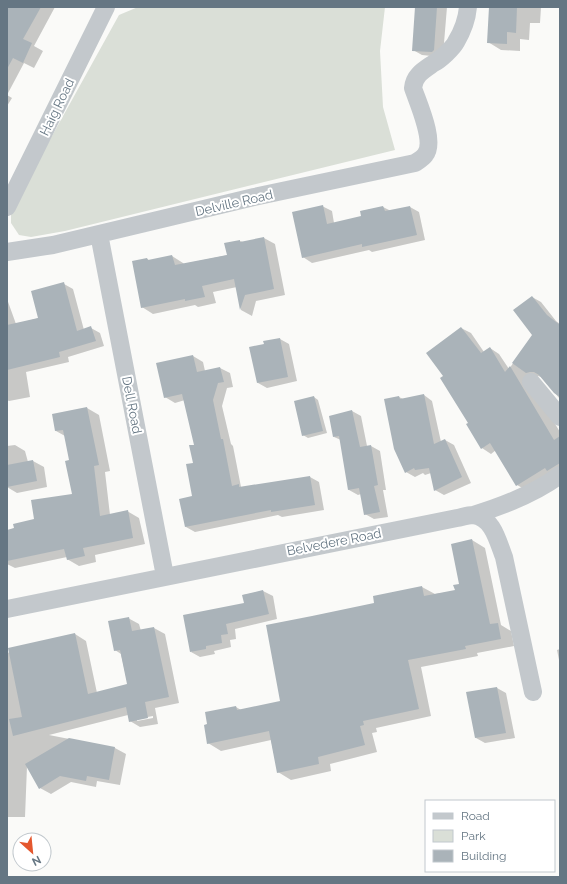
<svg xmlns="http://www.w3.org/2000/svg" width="567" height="884" font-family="Raleway,sans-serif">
<rect width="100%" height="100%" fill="#fafaf8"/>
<path fill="#dadfd7" d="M138,7H385L380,51L383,107L395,150L65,231L31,237L19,235L11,223V210L119,15Z"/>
<path fill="#0003" fill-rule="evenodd" d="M7,7H55L34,46L43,51L34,68L24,63L7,95L12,98L7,106Z
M416,7H447L443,55L441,57L422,55L413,50Z
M490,7H541L540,23H530L529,40L520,39V51L501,50L488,42Z
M322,206L332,211L334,223L363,217L362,211L383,207L391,211L410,207L419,212L425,240L372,252L369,250L312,263L303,257Z
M264,238L275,244L285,295L256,301L252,316L241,310L237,287L213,292L216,303L198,307L195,305L153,314L142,307L147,259L151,261L172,256L183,263L184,264L228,255L240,241L243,242Z
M64,284L73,289L84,330L91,328L100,333L104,346L68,357L69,362L26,372L30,397L9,401L7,400V299L16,324L39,318Z
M532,297L541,302L556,321L560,324V399L541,377L538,376L533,380L552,419L560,432V473L526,490L517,485L496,450L491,454L482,448L444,377L461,328L471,333L484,352L490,348L499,354L509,369L533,335Z
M280,339L289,344L297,381L267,388L258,383L265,344Z
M193,356L203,362L205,371L220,368L230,373L233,387L227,388L222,406L231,444L233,446L241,487L243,488L310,477L319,482L324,510L282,517L278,515L195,532L186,527L193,497L195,445L185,400L175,403L165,397Z
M424,395L432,401L441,442L445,440L454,445L471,483L444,495L435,490L431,473L425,475L423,473L415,477L406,472L399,397L403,399Z
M314,397L318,400L327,433L308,438L303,435Z
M87,408L99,415L110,471L105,472L110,515L127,511L139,518L145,544L95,555L96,562L79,566L67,559V557L15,568L7,564V531L35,520L73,495L70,460L65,436L56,431L53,415Z
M352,411L361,416L367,446H371L380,451L386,490H383L388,517L374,519L365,514L361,494L358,495L349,490L341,440L334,437Z
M15,445L25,451L28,462L33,461L44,467L47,487L17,493L7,487V446Z
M472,540L485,548L501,625L511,631L514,646L477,653L478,656L421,667L431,716L376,728L377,732L372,733L377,752L330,764L331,771L291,780L278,772L271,740L221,751L208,743L236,707L241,710L281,702L375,604L422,587L435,594L456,591L460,585Z
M263,591L273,596L277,619L235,629L236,639L230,640L231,647L214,651L215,654L200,657L191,652L245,604L243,595Z
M128,618L139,624L141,631L154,628L165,634L179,703L155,708L158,724L140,727L130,721L128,715L49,735L115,748L126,754L120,785L97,781L96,787L71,782L51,794L40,788L27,766L25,817H7V653L75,634L86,641L97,693L128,685L121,654L115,650ZM153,716V718L137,721V719Z
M560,649V665L557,650Z
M497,688L506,693L515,738L485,743L476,738Z"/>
<path fill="#aab3b9" d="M7,7H41L23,39L32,43L23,63L13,58L7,69Z
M415,7H437L434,50L432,52L412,51Z
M489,7H517L516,33L507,32V44L487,43Z
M323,205L327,224L361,216L360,211L383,206L385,211L410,206L417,235L362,247V244L302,258L292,212Z
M264,237L274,289L245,295L240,310L234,279L202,286L205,297L185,301V299L141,308L132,261L147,258L148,260L172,255L175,265L227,255L224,243L240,240V242Z
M64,282L77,331L91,326L96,341L59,352L60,357L7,370V325L38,318L31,291Z
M532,296L547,315L560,325V397L554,393L539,375L534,372H530L526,373L512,363L532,335L513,310Z
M461,327L481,353L490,347L505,372L510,366L554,440L560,436V463L547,471L545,468L516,486L490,443L481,449L466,424L468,423L440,378L443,376L426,353Z
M280,338L288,377L257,383L249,347L264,344L263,341Z
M193,355L197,372L220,367L224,382L218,383L213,400L221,439H223L232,486L239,484V487L310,476L315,505L271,512V510L185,527L179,499L192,496L186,464L193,463L189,445H194L182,394L164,398L156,363Z
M424,394L434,444L445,439L462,477L434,491L429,468L415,470L414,468L405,473L394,449L384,399L399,396L400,399Z
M314,396L323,431L302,436L294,401Z
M87,407L99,465L94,466L100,516L128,510L133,538L83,548L85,556L67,560L64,549L7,561V530L14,528L13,524L34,519L31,500L72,494L65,461L69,460L63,430L55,431L52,414Z
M352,410L360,447L371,445L378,485L374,486L380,512L364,515L359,488L348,490L339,436L333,437L329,416Z
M33,460L37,481L7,487V465Z
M472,539L490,624L498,623L501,639L465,646L466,649L408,660L419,709L363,721L364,725L360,726L365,745L318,757L319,764L277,773L269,731L207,744L204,725L207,724L205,712L236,706L237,710L280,701L266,625L312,616L374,603L373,596L422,586L424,596L455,590L453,585L459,584L451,544Z
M263,590L269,614L226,624L228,634L221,635L222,643L206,646V649L190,652L183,615L244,603L242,595Z
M129,617L132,631L154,627L169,697L145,702L148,718L129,722L126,707L13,736L9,719L22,717L8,648L75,633L88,694L127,684L120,650L114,651L108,621Z
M497,687L506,733L475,738L466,692Z
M69,738L115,747L109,780L87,776L86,781L60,776L39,789L25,764Z"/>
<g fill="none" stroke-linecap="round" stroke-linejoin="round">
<path stroke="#c3c8cc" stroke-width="18" d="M7,207L106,7
M99,234L165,576
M7,252L53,245L254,197L415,163C418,161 423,158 425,155C436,142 418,103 413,88C414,75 424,70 434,63C440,60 453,48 456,42C462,32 467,18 468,7
M531,382L560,417
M473,515C503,506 534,494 560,475
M7,609L457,518C462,517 468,515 473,515C493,517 498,542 504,557L533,692"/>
</g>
<g text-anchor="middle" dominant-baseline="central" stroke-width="4" stroke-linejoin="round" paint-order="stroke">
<g font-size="13" fill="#657683" stroke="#fff">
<text transform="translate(57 107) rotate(-64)">Haig Road</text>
<text transform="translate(234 203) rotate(-13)">Delville Road</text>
<text transform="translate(132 405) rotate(79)">Dell Road</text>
<text transform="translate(334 542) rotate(-11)">Belvedere Road</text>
</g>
</g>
<rect width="567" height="884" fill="none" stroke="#657683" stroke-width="16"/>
<rect x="425" y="800" width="130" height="72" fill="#ffffff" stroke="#c1c8cd"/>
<rect x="433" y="813" width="20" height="6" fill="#c3c8cc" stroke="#c1c8cd"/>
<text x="461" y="820" font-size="12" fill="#657683">Road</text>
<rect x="433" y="830" width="20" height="12" fill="#dadfd7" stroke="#c1c8cd"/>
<text x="461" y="840" font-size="12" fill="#657683">Park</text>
<rect x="433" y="850" width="20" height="12" fill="#aab3b9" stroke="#c1c8cd"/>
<text x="461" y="860" font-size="12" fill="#657683">Building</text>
<g transform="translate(32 852) rotate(153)"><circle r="19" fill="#ffffff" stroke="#c1c8cd"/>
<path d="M0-3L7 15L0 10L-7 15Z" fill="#e4572e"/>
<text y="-6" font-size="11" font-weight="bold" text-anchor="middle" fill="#657683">N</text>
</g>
</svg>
